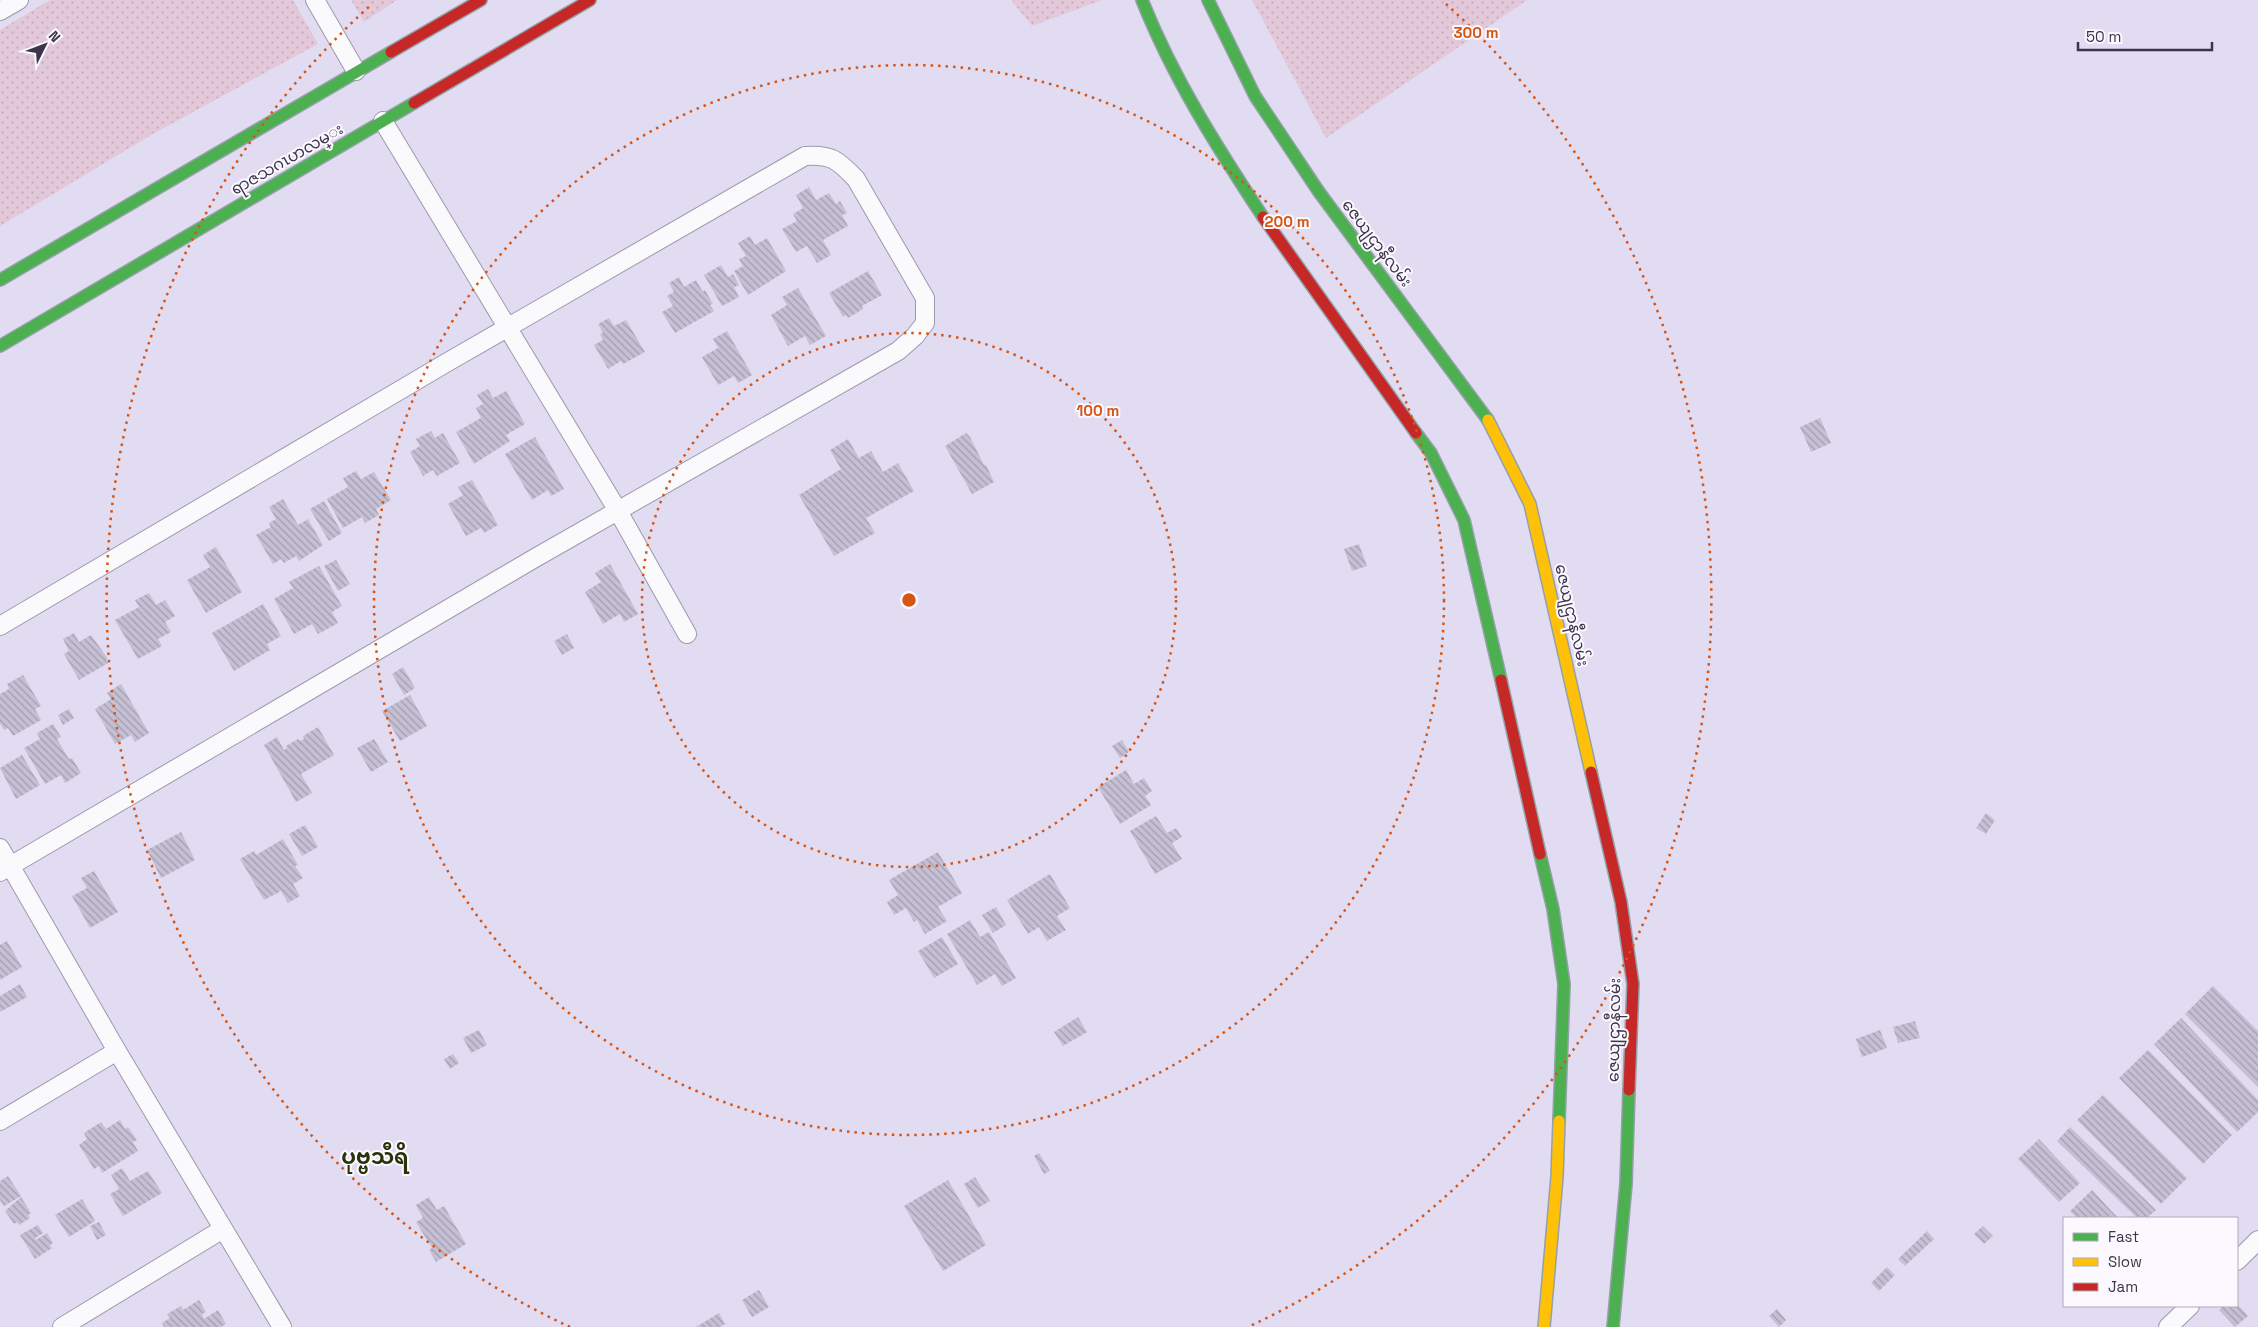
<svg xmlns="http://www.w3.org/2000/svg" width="2258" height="1327" font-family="'Space Grotesk','Noto Sans Myanmar',sans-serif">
<defs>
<pattern id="garden-dots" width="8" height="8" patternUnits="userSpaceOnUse" patternTransform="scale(1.25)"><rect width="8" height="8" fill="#e2c8d9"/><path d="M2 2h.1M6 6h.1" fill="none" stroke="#c3acbc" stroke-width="1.8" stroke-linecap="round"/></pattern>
<pattern id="building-back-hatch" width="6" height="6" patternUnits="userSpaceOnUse" patternTransform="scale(1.25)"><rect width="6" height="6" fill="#c6c0d5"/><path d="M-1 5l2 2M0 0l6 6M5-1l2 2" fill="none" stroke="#a29daf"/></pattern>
</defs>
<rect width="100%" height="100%" fill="#e1dcf2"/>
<path fill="url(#garden-dots)" d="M50,0H293L318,44L151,135L0,226V30Z
M351,0H397L364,22Z
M1011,0H1102L1032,26Z
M1252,0H1527L1326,138Z"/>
<path fill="url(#building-back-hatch)" d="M809,187L816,200L829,193L836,204L840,201L847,213L842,215L848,226L823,240L831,255L817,263L807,246L796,252L782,229L797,221L793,214L803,208L796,195Z
M750,236L755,245L767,238L786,271L748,295L734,271L743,266L739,259L746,256L738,243Z
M721,265L728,277L733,274L739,285L734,287L739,297L722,306L704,275Z
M868,271L882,295L862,306L863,309L848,318L846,315L843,317L829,293Z
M679,277L684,287L696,280L703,292L705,290L713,304L710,305L714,311L675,333L662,312L673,306L667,296L674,292L669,283Z
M798,288L826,336L810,345L805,336L788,346L771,315L787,305L782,297Z
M609,318L614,326L626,320L645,352L623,364L621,361L608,369L594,345L603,340L600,334L603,333L598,324Z
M727,331L752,375L738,383L734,376L718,385L702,357L718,348L713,339Z
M488,389L493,398L506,391L525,424L506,435L510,441L474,464L456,432L481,418L476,408L483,404L477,395Z
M1820,418L1831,443L1811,452L1800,427Z
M431,431L435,438L443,433L460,463L437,476L433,470L423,476L410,452L420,446L416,439Z
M966,433L970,437L984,465H986L994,482L972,494L945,446Z
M535,437L564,489L551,496L548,490L532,500L505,454Z
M848,439L859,458L871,451L883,472L898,463L914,491L866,518L875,533L834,556L799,495L841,469L830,450Z
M356,471L361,479L374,472L391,500L376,509L379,515L365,523L362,517L343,528L327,499L348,487L343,478Z
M472,480L498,525L484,533L481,528L466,536L448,504L463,495L458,487Z
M283,499L298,525L308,519L323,545L299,561L296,556L284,563L281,559L273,564L256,535L271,527L269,523L276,519L269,507Z
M324,501L342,533L329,541L310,509Z
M1359,544L1367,566L1352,571L1344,549Z
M216,547L242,592L206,613L187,580L210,567L203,555Z
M336,560L350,584L338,591L324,566Z
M610,564L638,614L624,622L620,614L603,624L585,592L601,582L595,573Z
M319,566L342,606L332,612L338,623L318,634L312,624L294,634L274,599L293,588L289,582Z
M149,593L156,605L165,600L175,616L165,622L171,632L158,639L162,646L138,659L115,620L139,607L135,600Z
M263,604L281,636L267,644L270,650L234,671L212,633Z
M74,633L79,642L91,635L108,659L106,660L108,663L79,680L64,654L69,651L63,639Z
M567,634L574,648L562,655L554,641Z
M403,667L415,688L404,695L392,674Z
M23,675L41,706L35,709L41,720L13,736L8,728L4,730L0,723V694L9,689L7,684Z
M121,684L149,733L135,742L131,735L115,744L95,709L111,699L107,693Z
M410,695L427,726L400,741L382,711Z
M69,709L74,718L63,725L58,715Z
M53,724L61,737L57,739L69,759L72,758L81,773L65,783L61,775L45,784L24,748L40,739L37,733Z
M318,727L334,755L301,774L312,793L296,802L264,745L277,737L284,750L287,748L286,746L298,739L300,741L304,739L303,736Z
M374,739L388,762L371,772L357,748Z
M1122,740L1129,752L1120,758L1112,746Z
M22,755L40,785L16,799L0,768Z
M1126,770L1134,784L1144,778L1152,791L1145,796L1151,805L1120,824L1098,787Z
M1986,813L1995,820L1986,834L1976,828Z
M1156,816L1167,833L1176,828L1182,837L1172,843L1182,859L1155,874L1130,831Z
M305,825L318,847L302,856L289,834Z
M181,832L195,860L161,878L147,850Z
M283,839L298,865L295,866L303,878L293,884L300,896L288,903L281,891L264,900L240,859L254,851L256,855Z
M938,852L962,893L938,907L947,921L925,934L917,920L914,922L906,908L894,915L887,902L898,895L889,880Z
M94,871L118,912L90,928L72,896L87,888L81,878Z
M1050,874L1070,908L1057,916L1066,930L1047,941L1039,927L1028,934L1007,900Z
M996,907L1006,925L993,933L982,915Z
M970,920L980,937L989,932L1016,978L1002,986L995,974L977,985L947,934Z
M942,937L958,964L934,978L918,951Z
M7,941L22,967L0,980V945Z
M20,984L27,997L0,1012V996Z
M2213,986L2258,1031V1087L2185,1014Z
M1078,1017L1087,1032L1063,1046L1054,1032Z
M2181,1018L2258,1100V1112L2237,1132L2154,1044Z
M1915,1021L1920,1038L1898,1043L1893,1027Z
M479,1030L487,1045L471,1053L463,1038Z
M1880,1030L1887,1048L1862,1057L1856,1039Z
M2148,1050L2232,1135L2203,1164L2119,1078Z
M453,1054L459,1063L450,1069L444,1059Z
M2103,1095L2187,1178L2161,1204L2077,1120Z
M120,1120L125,1129L128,1127L137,1140L133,1142L138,1151L102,1173L99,1166L94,1169L79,1145L87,1139L84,1133L101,1122L106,1129Z
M2070,1127L2156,1210L2147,1218H2137L2057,1141Z
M2039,1139L2080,1183L2059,1202L2018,1159Z
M1039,1153L1050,1171L1044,1174L1034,1156Z
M122,1168L130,1181L148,1171L162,1193L123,1216L110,1194L119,1189L111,1175Z
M8,1176L21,1196L4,1206L0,1200V1181Z
M975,1177L990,1201L978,1208L964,1184Z
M948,1180L986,1245L943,1271L904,1206Z
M2092,1190L2118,1218H2077L2070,1211Z
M21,1197L31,1213L28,1215L30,1218L19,1225L17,1222L14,1224L5,1211Z
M429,1197L437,1210L444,1206L466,1244L436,1262L429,1250L432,1248L416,1222L423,1218L416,1205Z
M82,1199L95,1221L69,1237L55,1215Z
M99,1222L106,1235L97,1240L90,1226Z
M38,1225L43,1233L35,1238L36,1240L47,1233L53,1243L50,1245L52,1248L35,1259L20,1235Z
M1983,1226L1993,1236L1984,1244L1974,1234Z
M1927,1231L1934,1239L1905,1266L1898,1259Z
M1887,1267L1895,1275L1879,1291L1871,1283Z
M759,1290L769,1307L752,1317L742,1300Z
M199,1300L206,1312L202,1314L204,1319L218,1310L226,1324L221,1327H164L162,1323L170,1318L167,1314L181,1306L183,1310Z
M2237,1304L2248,1316L2235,1327L2219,1310L2223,1306H2237Z
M1777,1309L1786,1320L1779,1327L1769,1316Z
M719,1313L725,1324L720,1327H696Z"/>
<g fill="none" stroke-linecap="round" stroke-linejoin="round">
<defs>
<path id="street" d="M315,0L356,71
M0,11L19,0
M383,121L618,511L687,634
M0,626L446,363L805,156C831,154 838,160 856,179L925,298V323L915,336L898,351L535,558L0,872
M0,848L117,1051L282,1327
M0,1121L117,1051
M2237,1261L2258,1240
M62,1327L223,1229
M2168,1327L2190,1306"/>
<path id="fast" d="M1142,0C1173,78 1217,147 1263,217
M1208,0L1255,96L1319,192L1488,420
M0,280L391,52
M0,346L414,103
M1416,433L1431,453L1464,520L1501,680
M1540,854L1553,909L1564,984L1559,1121
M1613,1327L1626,1184L1629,1090"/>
<path id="slow" d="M1488,420L1530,504L1591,772
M1544,1327L1557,1177L1559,1121"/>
<path id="jam" d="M391,52L481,0
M414,103L590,0
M1263,217L1416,433
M1501,680L1540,854
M1591,772L1621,902L1633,984L1629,1090"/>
</defs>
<use href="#street" stroke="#9d98aa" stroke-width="20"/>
<use href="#fast" stroke="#95a1a9" stroke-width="14"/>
<use href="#slow" stroke="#95a1a9" stroke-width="14"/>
<use href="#jam" stroke="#95a1a9" stroke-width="14"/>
<use href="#street" stroke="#fafafd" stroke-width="18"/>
<use href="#fast" stroke="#4caf50" stroke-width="11"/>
<use href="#slow" stroke="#ffc107" stroke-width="11"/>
<use href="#jam" stroke="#c62828" stroke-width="11"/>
</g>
<g fill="none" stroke="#d75512" stroke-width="2.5" stroke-dasharray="2.5 5">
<circle cx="909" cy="600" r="267"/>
<circle cx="909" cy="600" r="535"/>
<path d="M570 1327A802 802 0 0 1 372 4M1446 4A802 802 0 0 1 1248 1327"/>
</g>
<g text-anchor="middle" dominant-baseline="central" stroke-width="4" stroke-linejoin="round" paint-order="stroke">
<g font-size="16" fill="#3c354a" stroke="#fbf9ff">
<text transform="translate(287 159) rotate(-30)">ရာဇသဂၤဟလမ္း</text>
<text transform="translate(1377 243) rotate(53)">ဇေယျဌာနီလမ်း</text>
<text transform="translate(1572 615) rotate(77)">ဇေယျဌာနီလမ်း</text>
<text transform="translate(1614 1030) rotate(-89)">ဇေယျဌာနီလမ်း</text>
</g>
<g font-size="21" font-weight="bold" fill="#2b3109" stroke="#fbf9ff">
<text x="375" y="1156">ပုဗ္ဗသီရိ</text>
</g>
</g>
<circle cx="909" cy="600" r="8" fill="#d75512" stroke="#fbf9ff" stroke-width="2.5"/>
<g font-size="15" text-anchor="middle" font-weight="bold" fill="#d75512" stroke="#fbf9ff" stroke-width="4" stroke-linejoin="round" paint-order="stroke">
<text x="1476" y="38">300 m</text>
<text x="1287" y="227">200 m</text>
<text x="1098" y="416">100 m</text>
</g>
<rect x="2063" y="1217" width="175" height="90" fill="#fbf9ff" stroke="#afabb7"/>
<rect x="2073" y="1233" width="25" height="8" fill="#4caf50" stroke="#afabb7"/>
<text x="2108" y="1242" font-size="15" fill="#3c354a">Fast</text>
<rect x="2073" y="1258" width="25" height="8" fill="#ffc107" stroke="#afabb7"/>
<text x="2108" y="1267" font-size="15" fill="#3c354a">Slow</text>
<rect x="2073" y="1283" width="25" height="8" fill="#c62828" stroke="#afabb7"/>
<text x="2108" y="1292" font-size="15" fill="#3c354a">Jam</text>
<g transform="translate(45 45) rotate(48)" stroke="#fbf9ff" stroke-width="4" paint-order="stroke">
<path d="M0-4L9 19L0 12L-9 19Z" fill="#3c354a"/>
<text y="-8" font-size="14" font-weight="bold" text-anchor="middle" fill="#3c354a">N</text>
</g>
<path d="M2078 42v8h134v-8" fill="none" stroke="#3c354a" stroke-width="2.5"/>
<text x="2086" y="42" font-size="15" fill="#3c354a" stroke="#fbf9ff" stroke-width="4" paint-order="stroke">50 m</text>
</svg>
